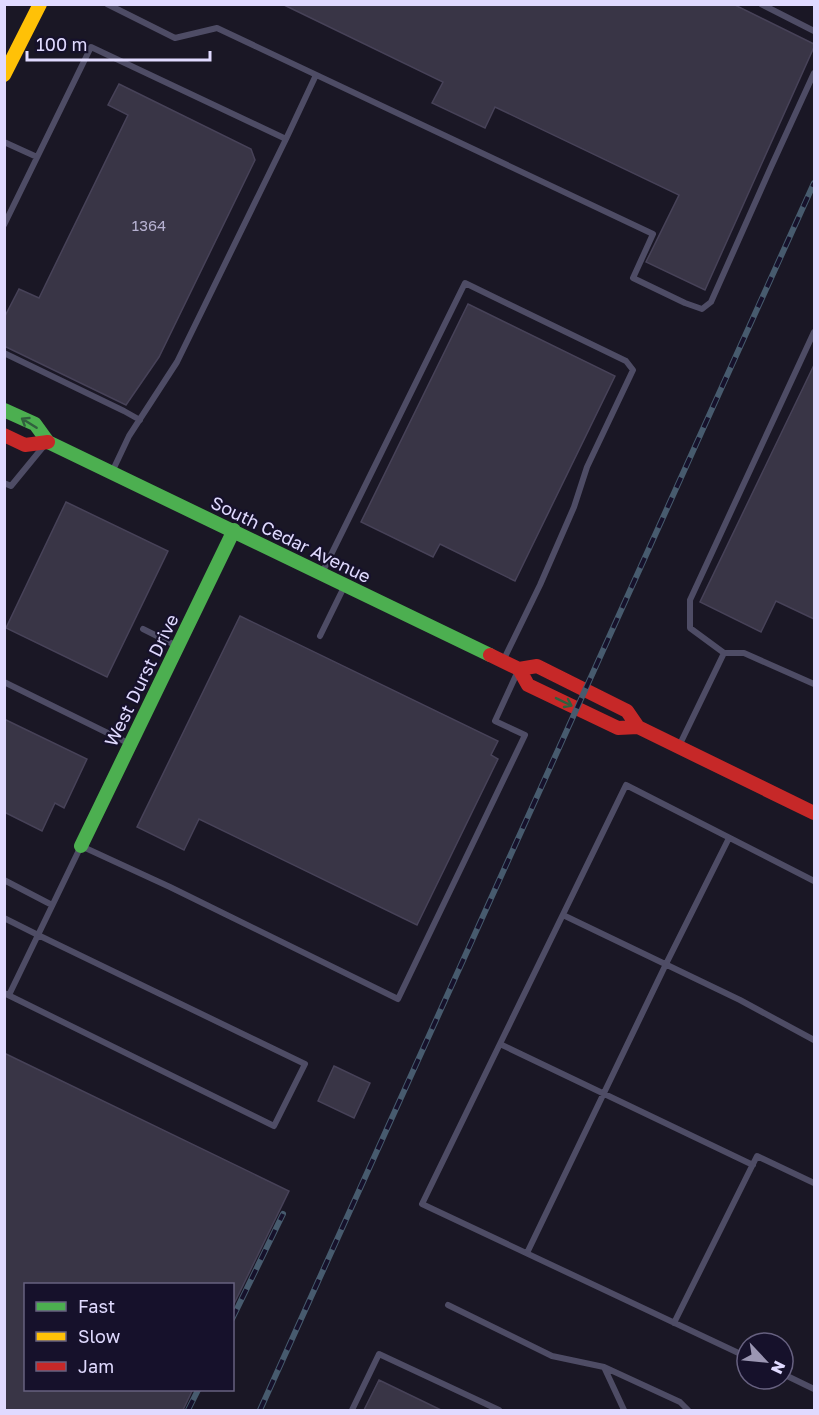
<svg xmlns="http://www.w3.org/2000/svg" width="819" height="1415" font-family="'Golos Text',sans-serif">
<rect width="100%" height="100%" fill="#1a1725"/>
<path fill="#393546" stroke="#474258" stroke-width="1.5" d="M282,4H733L814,44V47L705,290L646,262L679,195L495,107L485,128L432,103L443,82Z
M119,84L251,149L255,160L159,357L126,405L4,346V318L19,289L39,298L128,115L108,105Z
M468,304L615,376L515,581L440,544L433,557L361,522Z
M814,365V619L776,601L761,632L700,602Z
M66,502L168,551L107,677L6,628Z
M240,616L498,741L491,755L498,759L417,925L199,819L184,850L137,827Z
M4,719L87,759L64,808L55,803L42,831L4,812Z
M4,1053L289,1191L232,1308V1284H26V1389H193L183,1410H4Z
M334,1066L370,1083L354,1118L318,1101Z
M379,1380L441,1410H364Z"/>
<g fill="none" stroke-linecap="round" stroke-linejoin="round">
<path stroke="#4e4c65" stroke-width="6" d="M107,4L175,38L217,28L653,234L633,278L685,303L702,309L711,302L771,167L814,73
M761,4L814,31
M286,139L316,75
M4,142L37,157
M4,225L91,47L286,139L177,362L129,436L112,472
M814,332L690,600V628L724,653H744L814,684
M4,353L124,411L140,420
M4,483L11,486L43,447
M322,573L465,283L626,361L633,370L587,467L574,507L540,585L503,661
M143,629L177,646
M320,636L345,585
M4,682L130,744
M680,744L724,653
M4,880L52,905
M563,915L740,1000L814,1040
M4,918L38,935L9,995
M4,993L274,1126L305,1064L38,935L81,846L170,887L398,999L525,735L495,721L518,671
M500,1044L753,1165
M527,1253L666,964L729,838
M448,1305L552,1356L604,1367L680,1402L688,1410
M674,1323L757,1156L814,1183
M747,1357L422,1204L626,785L814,881
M604,1367L624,1410
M783,1374L814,1389
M352,1410L379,1354L499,1410"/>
<path stroke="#4caf50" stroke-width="14" d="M4,410L35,424L48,442L490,655
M81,846L234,530"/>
<path stroke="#ffc107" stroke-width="14" d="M4,75L40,4"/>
<path stroke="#c62828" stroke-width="14" d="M4,435L25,445L48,442
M490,655L519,669L537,666L627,711L638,727L814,813
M519,669L528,685L618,728L638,727"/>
<defs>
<path id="rail" d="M232,1319L283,1214
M188,1410L198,1390
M260,1410L814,183"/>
</defs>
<use href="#rail" stroke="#475b6e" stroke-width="6"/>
<use href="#rail" stroke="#16112b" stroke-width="4" stroke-dasharray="11" stroke-linecap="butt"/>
</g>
<defs><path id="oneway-shaft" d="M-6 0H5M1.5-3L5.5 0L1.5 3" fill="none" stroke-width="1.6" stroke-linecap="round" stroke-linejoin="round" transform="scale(1.5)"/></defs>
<g stroke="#31603e">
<use href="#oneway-shaft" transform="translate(29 423) rotate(-148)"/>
<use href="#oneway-shaft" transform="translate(564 702) rotate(26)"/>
</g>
<g text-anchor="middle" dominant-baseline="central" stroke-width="4.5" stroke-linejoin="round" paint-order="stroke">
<g font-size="15" fill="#b6b1d1">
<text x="149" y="225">1364</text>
</g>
<g font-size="18" fill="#e0daff" stroke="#16112b">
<text transform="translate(291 539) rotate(26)">South Cedar Avenue</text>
<text transform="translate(141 680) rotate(-64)">West Durst Drive</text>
</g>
</g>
<rect width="819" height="1415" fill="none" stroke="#e0daff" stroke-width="12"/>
<rect x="24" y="1283" width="210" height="108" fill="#16112b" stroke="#676180" stroke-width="1.5"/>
<rect x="36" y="1302" width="30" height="9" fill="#4caf50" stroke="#676180" stroke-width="1.5"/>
<text x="78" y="1313" font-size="18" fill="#e0daff">Fast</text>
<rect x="36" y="1332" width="30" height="9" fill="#ffc107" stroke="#676180" stroke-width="1.5"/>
<text x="78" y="1343" font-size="18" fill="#e0daff">Slow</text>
<rect x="36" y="1362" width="30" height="9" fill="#c62828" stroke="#676180" stroke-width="1.5"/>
<text x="78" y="1373" font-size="18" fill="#e0daff">Jam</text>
<g transform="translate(765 1361) rotate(116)"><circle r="28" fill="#16112b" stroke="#676180" stroke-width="1.5"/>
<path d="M0-4.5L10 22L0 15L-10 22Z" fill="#9b96b3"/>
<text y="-9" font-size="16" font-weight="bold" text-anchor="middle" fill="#e0daff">N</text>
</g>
<path d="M27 51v9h183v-9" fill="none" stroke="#e0daff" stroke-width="3"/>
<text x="36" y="51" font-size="18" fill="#e0daff" stroke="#16112b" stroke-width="4.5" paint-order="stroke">100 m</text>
</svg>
